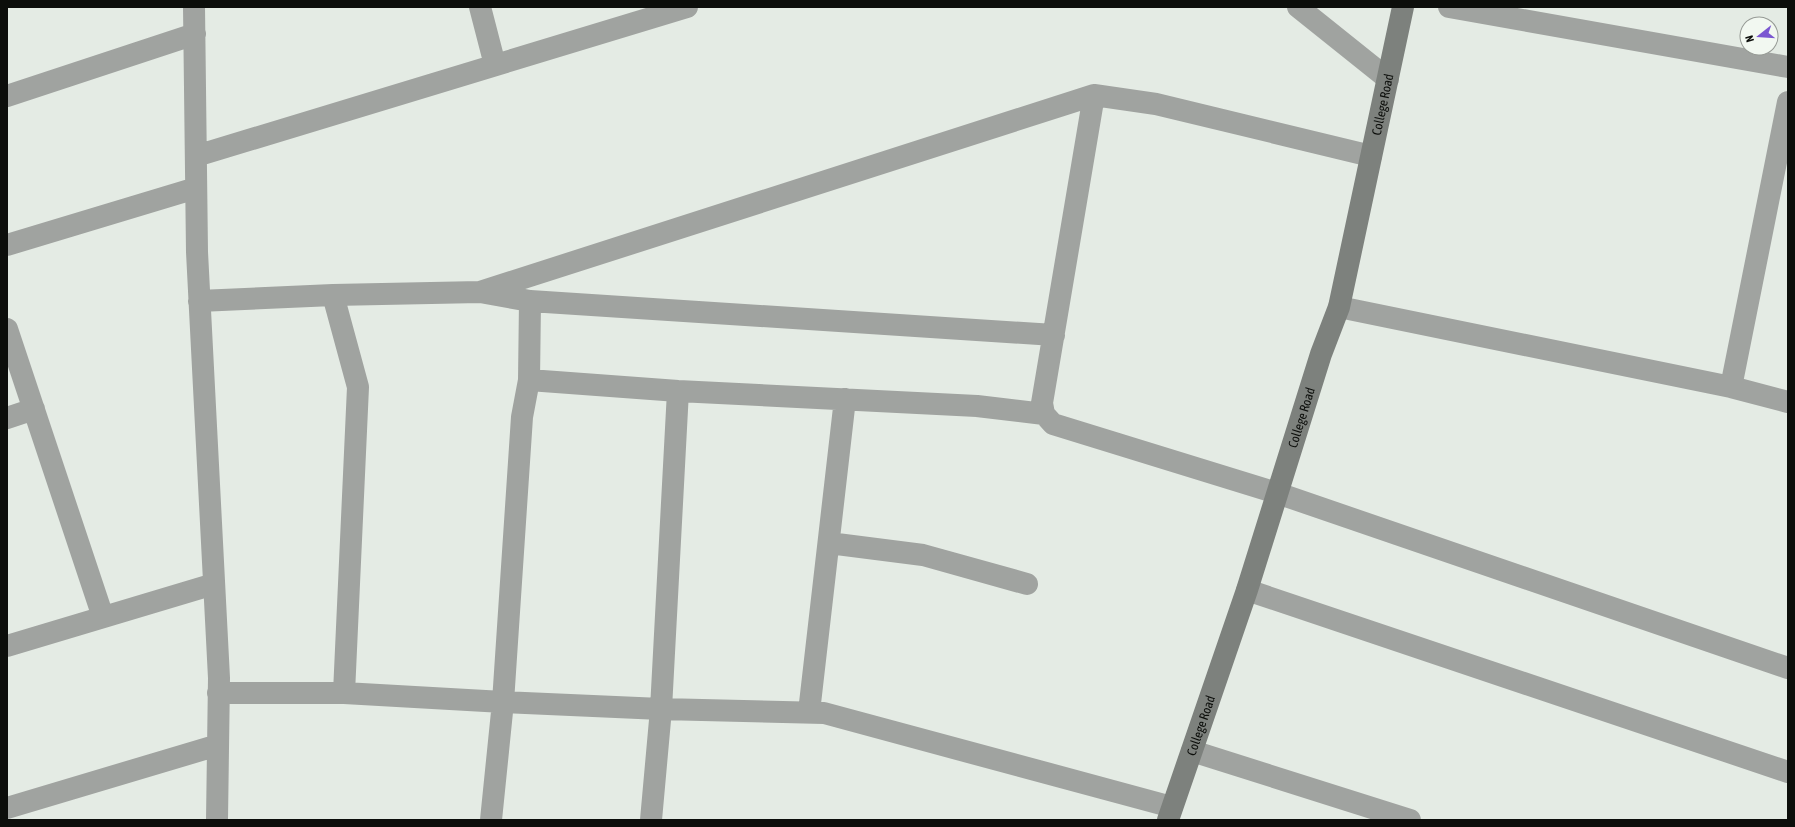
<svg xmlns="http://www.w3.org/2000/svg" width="1795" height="827" font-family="'Asap Condensed',sans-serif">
<rect width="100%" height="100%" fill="#e4ebe4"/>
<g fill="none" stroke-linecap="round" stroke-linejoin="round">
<path stroke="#a0a3a0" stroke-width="22" d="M194,7L197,252L219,678L217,820
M480,7L495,65
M1298,7L1388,79
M1449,7L1788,67
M1094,95L1042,403L1044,414L1053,424L1277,493L1788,668
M7,96L195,34
M196,156L687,7
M7,245L196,188
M480,292L1094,95L1156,104L1371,156
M333,295L358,387L344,693
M199,301L333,295L480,292L530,301L1054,335
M1339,307L1731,387L1788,402
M7,329L103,617
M529,380L678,391L977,406L1044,414
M1731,387L1788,102
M7,418L34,409
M829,543L923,555L1027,584
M1247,590L1788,772
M7,646L214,584
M218,693H344L503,702L661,709L824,713L1172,807
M809,712L845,399
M1192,751L1410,820
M7,808L218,745
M491,820L503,702L522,417L529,380L530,301
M651,820L661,709L678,391"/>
<path stroke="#7d817d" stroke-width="22" id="s1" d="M1168,820L1247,590L1321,354L1339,307L1403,7"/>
</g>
<g text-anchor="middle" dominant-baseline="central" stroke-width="4" stroke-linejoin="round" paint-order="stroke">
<g font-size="13" fill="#0c0e0b" stroke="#f2f8f1">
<text stroke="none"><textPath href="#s1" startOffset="748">College Road</textPath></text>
<text stroke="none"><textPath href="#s1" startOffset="424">College Road</textPath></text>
<text stroke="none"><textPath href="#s1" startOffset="100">College Road</textPath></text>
</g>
</g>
<rect width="1795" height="827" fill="none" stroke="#0c0e0b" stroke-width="16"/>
<g transform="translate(1759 36) rotate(253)"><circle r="19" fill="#f2f8f1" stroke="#969a95"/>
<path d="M0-3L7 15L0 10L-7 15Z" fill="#7b57d1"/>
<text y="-6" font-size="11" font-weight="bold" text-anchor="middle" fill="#0c0e0b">N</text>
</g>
</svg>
